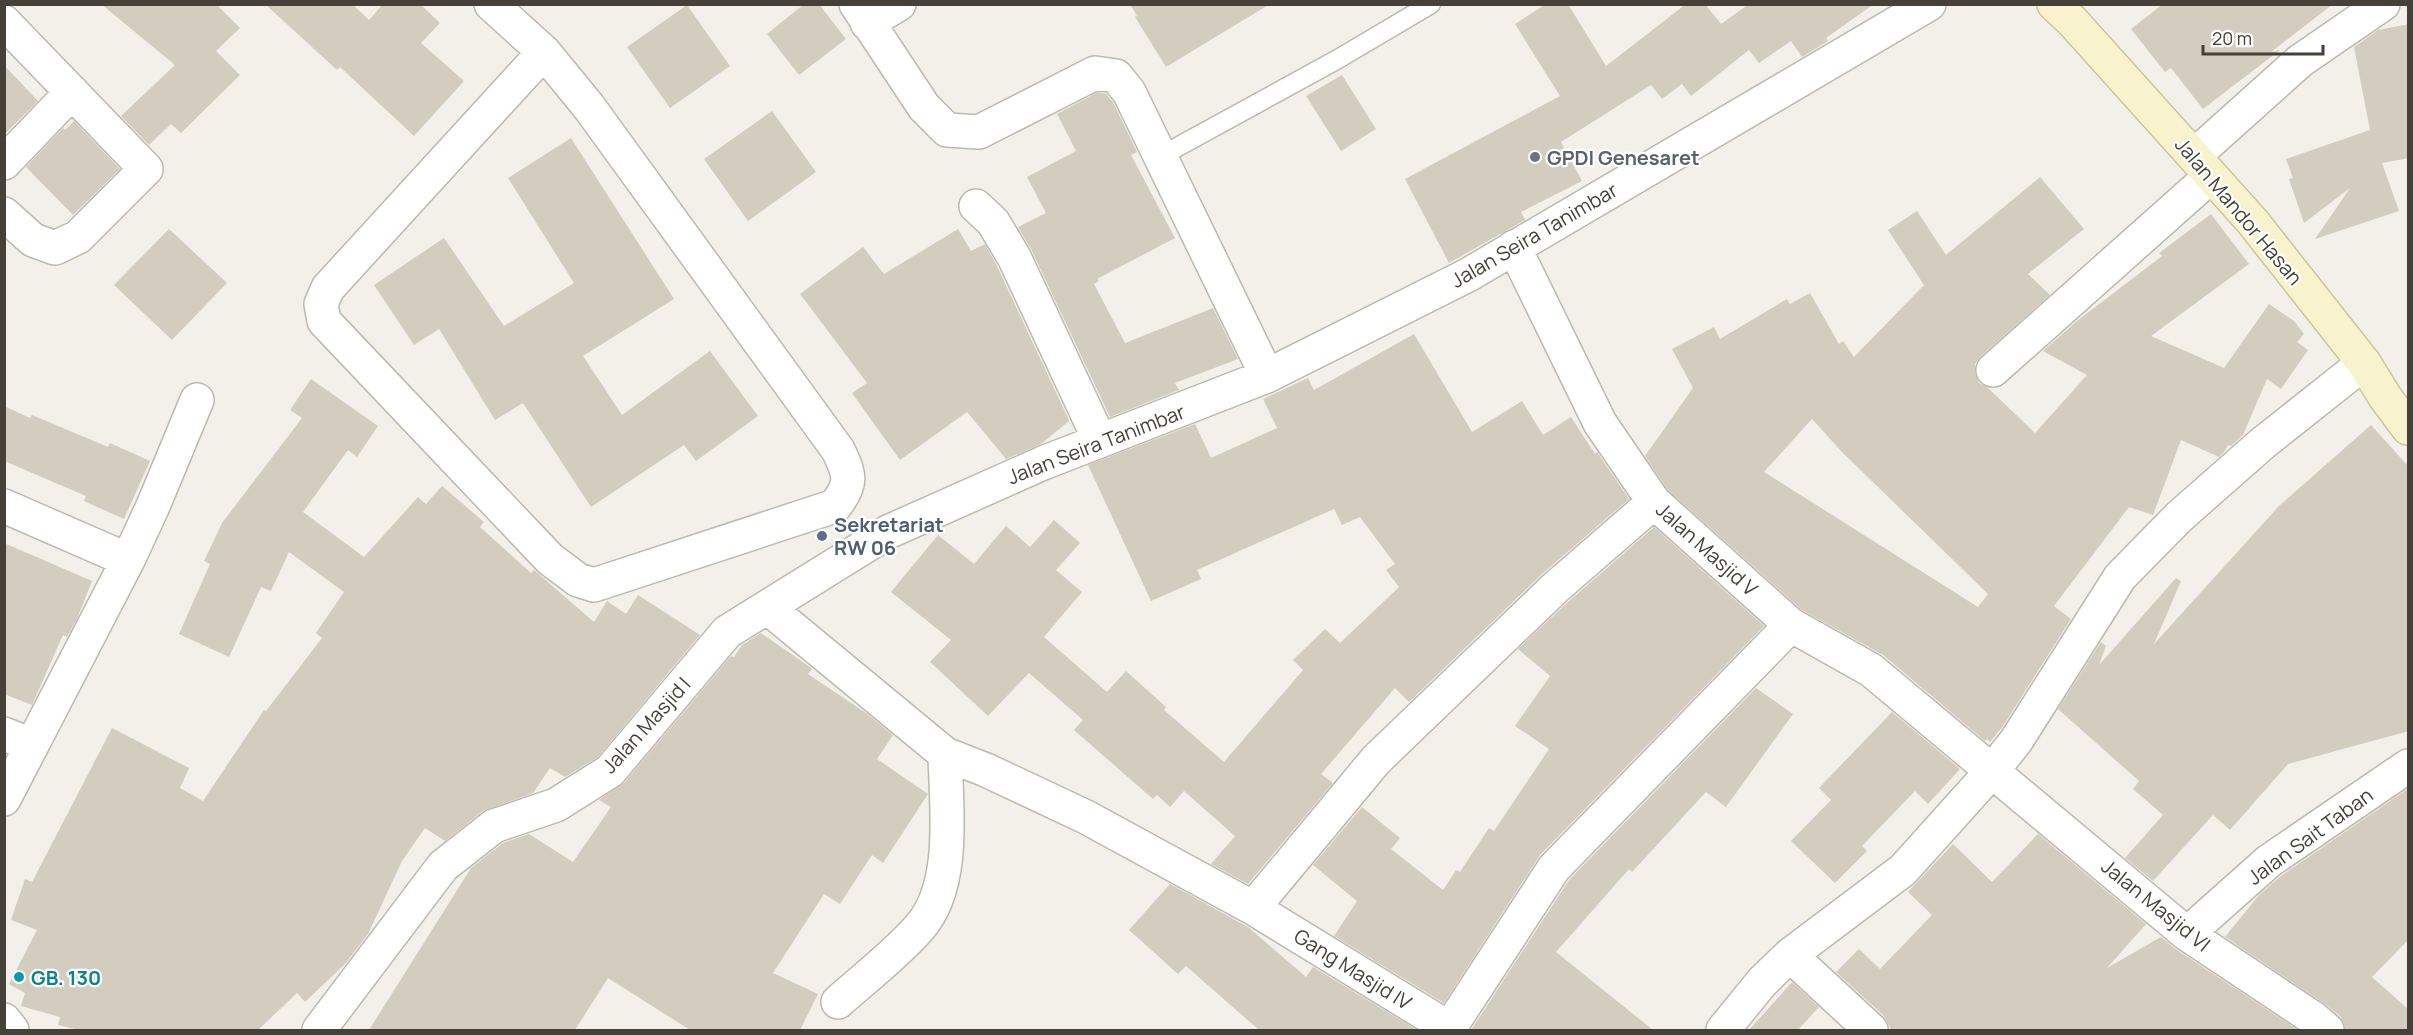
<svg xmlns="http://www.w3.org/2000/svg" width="2413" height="1035" font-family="Manrope,sans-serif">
<rect width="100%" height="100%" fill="#f2f0e9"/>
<path fill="#d2cdbf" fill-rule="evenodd" d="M101,4H216L240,28L216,51L240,75L181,133L171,124L149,145L121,116L175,65Z
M265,4H352L369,20L383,4H420L440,23L421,43L464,81L414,136L340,67L337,70Z
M804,4H819L846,39L799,75L767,34Z
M1130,4H1270L1166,67L1135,17L1137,16Z
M1546,4H1568L1606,66L1686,4H1705L1721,24L1749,4H1874L1826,38L1828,41L1802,57L1791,41L1759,63L1749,50L1691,96L1682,84L1662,99L1651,85L1561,142L1582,181L1521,212L1525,220L1449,263L1405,179L1560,96L1515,24Z
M2163,4H2333L2271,52L2280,50L2203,109L2171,68L2165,72L2131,29Z
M687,5L730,66L670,108L627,47Z
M2409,24V158L2382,163L2399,211L2315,239L2350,188L2304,223L2289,179L2293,178L2286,159L2370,130L2354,47L2378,30Z
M4,65L38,101L4,135Z
M1342,75L1376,129L1341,151L1306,96Z
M1098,92L1106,94L1113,102L1137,152L1131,155L1175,238L1097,279L1099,281L1094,284L1125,343L1213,308L1238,359L1175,383L1179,390L1110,417L1031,249L1018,227L1046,213L1027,177L1076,151L1057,114Z
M772,111L816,172L748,221L704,159Z
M74,121L120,169L73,215L26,167L63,128L65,130Z
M571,138L674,299L583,356L622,415L710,351L758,416L696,461L684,445L591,507L523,403L495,420L439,329L414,345L374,285L444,238L504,326L574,283L508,178Z
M2040,177L2084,229L2028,274L2050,295L1981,356L1975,364V373L1979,383L1988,388L2035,433L2087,375L2043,351L2077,321L2162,256L2159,253L2211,214L2249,264L2151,336L2224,368L2269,304L2294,321L2304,334L2297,342L2308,350L2281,389L2267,379L2243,435L2231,446L2228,445L2224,452L2219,457L2181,440L2153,515L2129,507L2054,606L2071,619L2003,726L1990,742L1987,739L1985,741L1883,655L1802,610L1668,490L1645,456L1693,388L1672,349L1714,327L1720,339L1787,299L1790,304L1810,293L1839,344L1843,341L1854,357L1924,285L1888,230L1917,211L1946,255ZM1812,419L1842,452L1988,594L1978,607L1764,472Z
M169,229L227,283L172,340L114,285Z
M958,229L971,251L985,244L997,266L1074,431L1069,421L1041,444L1006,459L967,412L900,460L852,393L867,383L800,294L863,247L884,274Z
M1414,334L1472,432L1522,401L1543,435L1571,417L1595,454L1597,452L1629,499L1542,574L1409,702L1395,688L1321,774L1333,783L1248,884L1211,864L1235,836L1184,791L1170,807L1157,795L1153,799L1074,730L1083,720L1029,673L988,716L930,662L951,640L891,592L938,535L974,564L1006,526L1030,547L1054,520L1080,543L1056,570L1082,592L1044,637L1107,692L1126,671L1166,707L1164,710L1224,762L1303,670L1293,660L1325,629L1340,643L1399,587L1386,570L1395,564L1360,517L1342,525L1334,509L1197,570L1201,579L1151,601L1088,465L1195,424L1211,458L1277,428L1263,399L1308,378L1314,390Z
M311,379L378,426L357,457L348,450L303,512L364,557L418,497L426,504L442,486L484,522L480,527L531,573L534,570L594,622L607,601L626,614L638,595L700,635L598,757L565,777L550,768L533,793L483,811L445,841L425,828L402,861L368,934L345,964L305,1002L297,993L258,1030H79L58,1025L60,1017L21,1006L25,993L9,984L37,930L11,920L25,879L32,882L112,728L189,768L180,788L203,801L264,710L266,711L322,638L316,633L344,592L289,552L271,591L261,587L229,657L179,634L210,564L204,561L222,523L302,418L290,410Z
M4,406L30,418L32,415L108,447L110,443L150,461L124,519L84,501L86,496L4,461Z
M2371,425L2409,467V731L2288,764L2230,830L2213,815L2153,881L2125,858L2163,815L2133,789L2139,781L2058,709L2101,642L2106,646L2099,665L2176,578L2181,581L2154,644L2279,506Z
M1654,527L1764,626L1540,855L1444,1003L1334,936L1357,901L1313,865L1362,807L1400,838L1391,849L1443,890L1456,870L1460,872L1489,828L1494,831L1549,749L1515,726L1550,676L1518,649L1568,602Z
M4,543L92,581L77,619L67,637L63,635L32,705L4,694Z
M761,633L810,667L812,669L808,674L866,713L893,735L877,759L928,794L883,863L872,855L840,904L824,894L773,973L818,994L800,1030H690L608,978L575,1030H369L471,868L503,843L529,834L573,862L611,807L599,800L624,783L731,656L734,657L742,645Z
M1756,688L1793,714L1726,807L1706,792L1632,872L1629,869L1556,952L1653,1030H1471L1569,880Z
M1892,712L1960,769L1928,804L1915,791L1862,846L1867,851L1835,883L1791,841L1831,800L1819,788Z
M2409,788V939L2372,977L2409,1010V1030H2345L2344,1023L2340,1016L2325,1004L2225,937L2259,895L2281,876Z
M2038,834L2146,924L2107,968L2161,937L2177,950L2298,1030H1891L1884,1016L1836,972L1859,949L1880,969L1932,915L1908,892L1953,844L1992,882Z
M1170,884L1248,927L1306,977L1313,967L1417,1030H1259L1186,966L1178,974L1129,930Z
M1792,982L1819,1007L1798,1030H1749Z"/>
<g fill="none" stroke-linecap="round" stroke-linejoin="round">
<defs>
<path id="lane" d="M1161,156L1338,59L1431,4"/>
<path id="street" d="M491,4L544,52L589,107L838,450C850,475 853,483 835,506L594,585L578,580L550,559L324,321L321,304L328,288L544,52
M856,4L924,107L947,130L979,132L1095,73L1116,76L1129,92L1267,376
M4,22L146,169L78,237L55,248L33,240L4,214
M867,23L899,4
M2194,156L2300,61L2383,4
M4,163L72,92
M976,206L993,222L1014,257L1100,441
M1514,247L1600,423L1654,502L1791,625L1871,670L2187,934L2313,1018L2327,1030
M1993,370L2211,176
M4,506L128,560
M767,607L945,754L986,770L1086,817L1253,908L1452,1030
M4,734L32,745
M4,799L128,560L153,506L197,400
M1253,908L1376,760L1555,588L1654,502
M2187,934L2269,861L2408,766
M1790,955L1871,1030
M838,1002C865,978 895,955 919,928C957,886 946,806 945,754
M4,1020L12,1030
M1449,1029L1554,868L1791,625
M319,1030L443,866L494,826L556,805L610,771L727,632L888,532L1043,463L1267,376L1468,275L1929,4
M1723,1030L1762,982L1790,955L1903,870L1992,771L2016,741L2120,577L2179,517L2263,443L2364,363"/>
<path id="secondary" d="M2054,4L2073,22L2252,221L2364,363L2385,397L2408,428"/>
</defs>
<use href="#lane" stroke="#bdb9ac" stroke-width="21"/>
<use href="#street" stroke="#bdb9ac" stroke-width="36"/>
<use href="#secondary" stroke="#ccc59d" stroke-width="36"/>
<use href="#lane" stroke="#fff" stroke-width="18"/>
<use href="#street" stroke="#fff" stroke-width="33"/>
<use href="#secondary" stroke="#f8f3cd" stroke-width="33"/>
</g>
<circle fill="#6b7280" stroke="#fff" stroke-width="2" cx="1535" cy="157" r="6"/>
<circle fill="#5c6f8a" stroke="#fff" stroke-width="2" cx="822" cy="536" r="6"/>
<circle fill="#0f9aa8" stroke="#fff" stroke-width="2" cx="19" cy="977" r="6"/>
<g text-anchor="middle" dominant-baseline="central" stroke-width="4.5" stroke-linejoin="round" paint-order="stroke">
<g font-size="20" font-weight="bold" fill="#5b616d" stroke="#fff" text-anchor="start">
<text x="1547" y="157">GPDI Genesaret</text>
</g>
<g font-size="20" fill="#454138" stroke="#fff">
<text transform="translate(2239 211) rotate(50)">Jalan Mandor Hasan</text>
<text transform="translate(1534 235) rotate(-30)">Jalan Seira Tanimbar</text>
<text transform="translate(1096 444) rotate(-21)">Jalan Seira Tanimbar</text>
<text transform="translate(1707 549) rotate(42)">Jalan Masjid V</text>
<text transform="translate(646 725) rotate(-48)">Jalan Masjid I</text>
<text transform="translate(2310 836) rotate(-36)">Jalan Sait Taban</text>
<text transform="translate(2156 905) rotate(39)">Jalan Masjid VI</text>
<text transform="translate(1353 969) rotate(32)">Gang Masjid IV</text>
</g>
<g font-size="20" font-weight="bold" fill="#4e5e75" stroke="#fff" text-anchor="start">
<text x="834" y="524">Sekretariat<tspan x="834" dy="23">RW 06</tspan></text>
</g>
<g font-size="20" font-weight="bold" fill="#0d838f" stroke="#fff" text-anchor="start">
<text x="31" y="977">GB. 130</text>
</g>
</g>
<rect width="2413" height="1035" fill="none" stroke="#454138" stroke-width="12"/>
<path d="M2203 45v9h120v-9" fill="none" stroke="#454138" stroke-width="3"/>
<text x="2212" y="45" font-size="18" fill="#454138" stroke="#ffffff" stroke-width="4.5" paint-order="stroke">20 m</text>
</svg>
